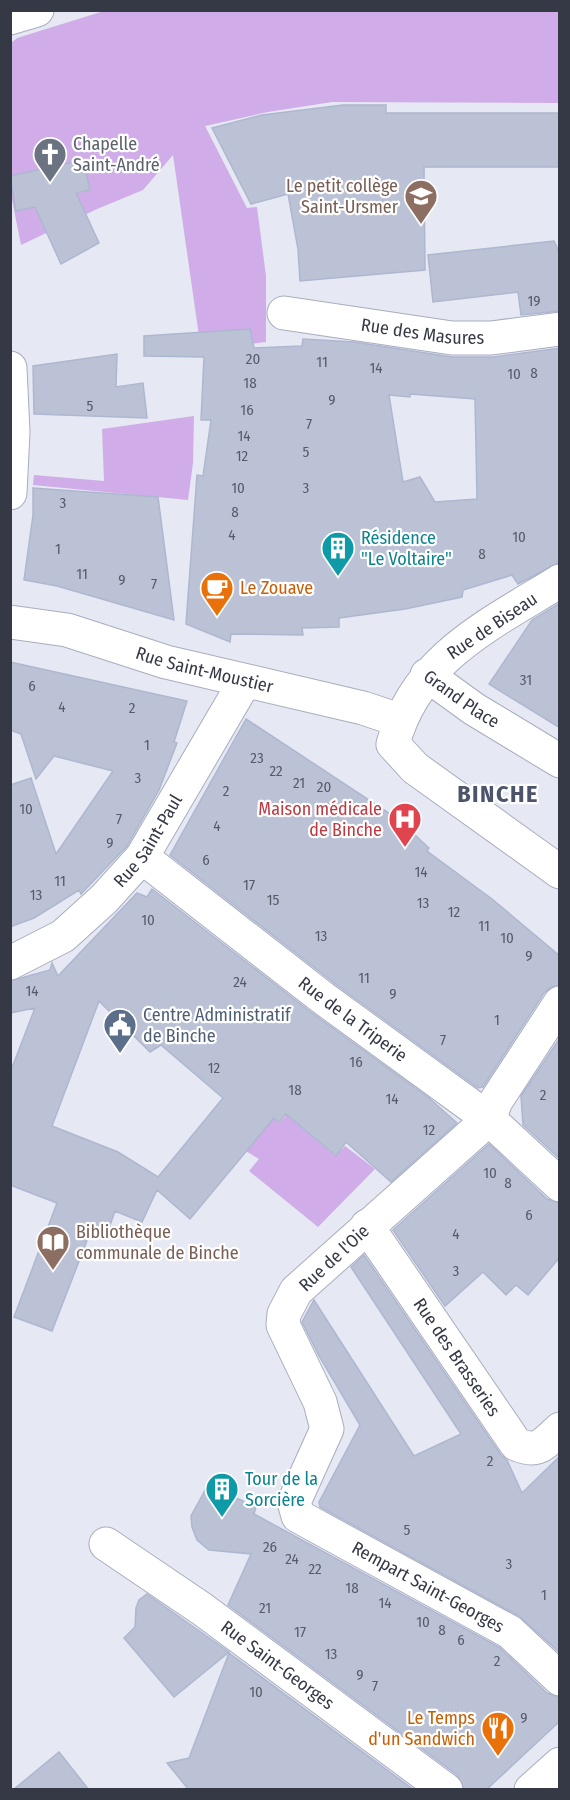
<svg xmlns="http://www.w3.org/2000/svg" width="570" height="1800" font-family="'Fira Sans Condensed',sans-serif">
<rect width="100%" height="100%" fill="#e6e8f3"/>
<path fill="#d0ade8" d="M104,11H559V103L332,102L268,112L205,126L247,208L257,207L266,276V342L201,350L173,155L143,190L97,209L21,245L10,190V44L17,38Z
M194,416L193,463L188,500L33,485L34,475L104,481L102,429Z
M267,1113L280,1123L287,1115L335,1156L345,1146L375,1169L318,1227L249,1171L259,1159L246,1151Z"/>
<path fill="#bbc2d5" stroke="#aeb7d0" stroke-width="1.5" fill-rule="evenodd" d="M343,105H386V113H560V167H424L425,270L300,281L298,249L288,194L251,204L212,128L262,115Z
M83,160L90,190L76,193L99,243L61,264L35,207L16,211L10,176Z
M554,241L560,254V311L521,315L518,292L433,302L428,255Z
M250,329L254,348L302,346L303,339L354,342L452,357H493L560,348V562L518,584L512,575L463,590L462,597L405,609L339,618V627L302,628L303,635L231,634L230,642L186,624L197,475L203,476L211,420H201L204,357L144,356V336ZM410,394L475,399L477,499L435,502L420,477L403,482L389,395L410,397Z
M117,354L116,387L143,383L147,418L34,414L33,366Z
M33,488L158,497L174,620L57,586L24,580L33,515Z
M560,603V728L489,684L532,620Z
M10,662L187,701L174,742L177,743L159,790L127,846L81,894L79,890L34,918L10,927V785L31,778L56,854L113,771L54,756L36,779L21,734L10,730Z
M246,719L398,819L429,848L427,851L492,899L560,956V985L551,987L544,993L483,1087L478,1088L334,983L170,855Z
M152,889L312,1013L429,1098L457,1123L391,1182L346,1142L336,1156L286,1114L280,1122L274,1118L190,1219L157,1190L142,1222L115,1211L108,1231L93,1225L52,1331L14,1317L57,1203L10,1185V1073L35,1008L10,1013V981L50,970L52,963L58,976L137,893L147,897ZM99,1001L150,1052L161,1045L223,1098L158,1177L118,1152L52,1126Z
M560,1038V1159L523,1125L521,1096Z
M489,1144L547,1199L560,1203V1257L528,1295L516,1285L506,1295L483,1272L445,1306L393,1230Z
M364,1255L501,1455L507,1460L522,1493L560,1456V1653L519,1616L320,1507L319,1502L360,1425L319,1356L302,1322L314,1300L414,1456L461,1434L351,1267Z
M208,1485L256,1507L254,1514L499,1647L547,1693L560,1697V1721L486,1790H464L457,1775L228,1605L251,1554L209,1550L197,1540L192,1527L191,1516Z
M147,1594L229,1652L174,1697L124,1638L135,1627L136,1608L139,1600Z
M229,1653L414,1790H189L167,1763L189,1758Z
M59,1752L89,1790H13Z"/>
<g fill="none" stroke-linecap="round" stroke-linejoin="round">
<defs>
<g id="street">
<path d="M10,18L37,10"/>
<path id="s1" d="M284,313L452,338H491L560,329"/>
<path d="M10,368L13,432L10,493"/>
<path d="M560,581C489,625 416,658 393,744L415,768L560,872"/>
<path id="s2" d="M10,622L67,630L166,662L363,708L399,720"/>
<path id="s3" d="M427,675L474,709L560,761"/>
<path id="s4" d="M142,857L323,998L489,1119L560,1185"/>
<path id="s5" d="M10,963L63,936L104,899L142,857L245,681"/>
<path id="s6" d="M560,1003L496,1101L489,1119L296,1291L284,1314L283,1325L320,1402L327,1429L294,1502L298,1516L510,1632L560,1679"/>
<path id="s7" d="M367,1226L516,1444C539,1454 543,1444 560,1429"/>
<path id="s8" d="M106,1544L202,1609L446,1790"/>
<path d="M531,1790L560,1764"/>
</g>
</defs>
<use href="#street" stroke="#a8adbf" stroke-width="35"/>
<use href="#street" stroke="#fff" stroke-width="33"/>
</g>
<defs>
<symbol id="church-pin" viewBox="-11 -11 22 30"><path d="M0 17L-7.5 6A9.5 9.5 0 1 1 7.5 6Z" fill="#6b7280" stroke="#fff"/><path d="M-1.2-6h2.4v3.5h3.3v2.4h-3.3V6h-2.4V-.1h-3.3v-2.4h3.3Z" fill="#fff"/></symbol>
<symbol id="school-pin" viewBox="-11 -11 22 30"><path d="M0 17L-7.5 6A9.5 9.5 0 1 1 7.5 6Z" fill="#8d6e63" stroke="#fff"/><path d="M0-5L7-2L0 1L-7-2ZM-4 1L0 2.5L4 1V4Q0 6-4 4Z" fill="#fff"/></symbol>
<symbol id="building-pin" viewBox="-11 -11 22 30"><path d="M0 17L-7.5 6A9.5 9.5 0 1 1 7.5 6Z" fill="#0f9aa8" stroke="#fff"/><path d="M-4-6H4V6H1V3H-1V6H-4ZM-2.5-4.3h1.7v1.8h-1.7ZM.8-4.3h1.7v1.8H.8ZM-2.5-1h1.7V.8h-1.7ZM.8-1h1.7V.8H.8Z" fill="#fff"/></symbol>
<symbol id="cafe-pin" viewBox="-11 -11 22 30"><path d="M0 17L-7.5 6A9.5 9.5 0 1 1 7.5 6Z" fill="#e8710a" stroke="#fff"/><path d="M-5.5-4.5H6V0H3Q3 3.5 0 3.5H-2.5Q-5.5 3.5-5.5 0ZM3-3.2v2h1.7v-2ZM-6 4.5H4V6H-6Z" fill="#fff"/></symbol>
<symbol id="hospital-pin" viewBox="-11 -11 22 30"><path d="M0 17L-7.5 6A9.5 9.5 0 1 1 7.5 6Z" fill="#e0444e" stroke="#fff"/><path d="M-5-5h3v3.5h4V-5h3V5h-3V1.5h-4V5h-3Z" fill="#fff"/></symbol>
<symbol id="civic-pin" viewBox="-11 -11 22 30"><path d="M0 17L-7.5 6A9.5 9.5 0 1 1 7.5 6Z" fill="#5c6f8a" stroke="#fff"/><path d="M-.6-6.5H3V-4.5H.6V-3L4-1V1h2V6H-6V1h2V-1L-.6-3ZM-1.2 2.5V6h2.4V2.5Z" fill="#fff"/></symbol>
<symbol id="library-pin" viewBox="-11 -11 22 30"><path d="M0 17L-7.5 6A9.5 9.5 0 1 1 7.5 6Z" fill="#8d6e63" stroke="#fff"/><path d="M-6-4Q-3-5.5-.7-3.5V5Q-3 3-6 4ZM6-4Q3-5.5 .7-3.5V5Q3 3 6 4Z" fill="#fff"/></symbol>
<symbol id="restaurant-pin" viewBox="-11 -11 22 30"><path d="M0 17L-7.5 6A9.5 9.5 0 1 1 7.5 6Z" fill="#e8710a" stroke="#fff"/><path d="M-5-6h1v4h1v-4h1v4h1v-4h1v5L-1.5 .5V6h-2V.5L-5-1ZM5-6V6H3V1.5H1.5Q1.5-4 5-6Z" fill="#fff"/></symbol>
</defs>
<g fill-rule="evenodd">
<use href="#church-pin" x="31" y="135" width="38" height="52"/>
<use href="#school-pin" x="402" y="177" width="38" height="52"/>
<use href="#building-pin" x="319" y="529" width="38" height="52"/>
<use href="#cafe-pin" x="198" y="569" width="38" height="52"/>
<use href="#hospital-pin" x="386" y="800" width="38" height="52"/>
<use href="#civic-pin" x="101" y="1006" width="38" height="52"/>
<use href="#library-pin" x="34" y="1223" width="38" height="52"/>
<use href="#building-pin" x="203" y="1470" width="38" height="52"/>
<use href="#restaurant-pin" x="479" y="1709" width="38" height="52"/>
</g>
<g text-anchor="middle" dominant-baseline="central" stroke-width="4.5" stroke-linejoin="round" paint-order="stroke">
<g font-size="15" fill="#565b6a">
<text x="534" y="301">19</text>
<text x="253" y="359">20</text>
<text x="322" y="362">11</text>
<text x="376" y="368">14</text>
<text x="534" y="373">8</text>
<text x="514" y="374">10</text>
<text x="250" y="383">18</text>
<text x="332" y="400">9</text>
<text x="90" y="406">5</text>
<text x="247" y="410">16</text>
<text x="309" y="424">7</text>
<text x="244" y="436">14</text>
<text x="306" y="452">5</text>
<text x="242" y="456">12</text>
<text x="238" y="488">10</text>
<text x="306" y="488">3</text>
<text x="63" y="503">3</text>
<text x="235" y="512">8</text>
<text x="232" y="535">4</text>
<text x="519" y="537">10</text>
<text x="58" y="549">1</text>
<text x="482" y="554">8</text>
<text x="82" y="574">11</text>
<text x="122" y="580">9</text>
<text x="154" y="584">7</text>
<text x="526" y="680">31</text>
<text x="32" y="686">6</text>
<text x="62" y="707">4</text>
<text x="132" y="708">2</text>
<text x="147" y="745">1</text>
<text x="257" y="758">23</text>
<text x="276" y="771">22</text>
<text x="138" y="778">3</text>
<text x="299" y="783">21</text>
<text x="324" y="787">20</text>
<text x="226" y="791">2</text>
<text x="26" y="809">10</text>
<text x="119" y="819">7</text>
<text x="217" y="826">4</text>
<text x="110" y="843">9</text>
<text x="206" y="860">6</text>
<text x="421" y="872">14</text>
<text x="60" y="881">11</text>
<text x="249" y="885">17</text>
<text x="36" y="895">13</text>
<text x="273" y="900">15</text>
<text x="423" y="903">13</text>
<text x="454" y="912">12</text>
<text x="148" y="920">10</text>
<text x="484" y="926">11</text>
<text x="321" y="936">13</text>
<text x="507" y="938">10</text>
<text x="529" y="956">9</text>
<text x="364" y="978">11</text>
<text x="240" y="982">24</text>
<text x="32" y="991">14</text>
<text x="393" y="994">9</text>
<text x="497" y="1020">1</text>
<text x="443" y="1040">7</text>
<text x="356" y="1062">16</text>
<text x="214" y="1068">12</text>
<text x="295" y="1090">18</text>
<text x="543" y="1095">2</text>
<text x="392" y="1099">14</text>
<text x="429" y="1130">12</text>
<text x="490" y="1173">10</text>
<text x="508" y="1183">8</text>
<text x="529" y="1215">6</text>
<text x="456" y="1234">4</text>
<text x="456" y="1271">3</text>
<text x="490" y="1461">2</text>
<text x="407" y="1530">5</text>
<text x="270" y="1547">26</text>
<text x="292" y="1559">24</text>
<text x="509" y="1564">3</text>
<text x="315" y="1569">22</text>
<text x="352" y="1588">18</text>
<text x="544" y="1595">1</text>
<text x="385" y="1603">14</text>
<text x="265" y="1608">21</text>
<text x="423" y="1622">10</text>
<text x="442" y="1630">8</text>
<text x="300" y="1632">17</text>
<text x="461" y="1640">6</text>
<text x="331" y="1654">13</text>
<text x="497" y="1661">2</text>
<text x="360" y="1675">9</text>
<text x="375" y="1686">7</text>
<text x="256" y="1692">10</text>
<text x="524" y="1718">9</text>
</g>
<g font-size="18" fill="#5b616d" stroke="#fff" text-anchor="start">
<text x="73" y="144">Chapelle<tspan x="73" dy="21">Saint-André</tspan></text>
</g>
<g font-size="18" fill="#785e54" stroke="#fff" text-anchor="end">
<text x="398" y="186">Le petit collège<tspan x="398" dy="21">Saint-Ursmer</tspan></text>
<text x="76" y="1232" text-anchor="start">Bibliothèque<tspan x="76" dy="21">communale de Binche</tspan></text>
</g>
<g font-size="18" fill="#353946" stroke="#fff">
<text stroke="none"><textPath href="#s1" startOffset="140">Rue des Masures</textPath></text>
<text transform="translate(492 626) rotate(-34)">Rue de Biseau</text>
<text stroke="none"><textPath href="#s2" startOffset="201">Rue Saint-Moustier</textPath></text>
<text stroke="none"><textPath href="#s3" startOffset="42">Grand Place</textPath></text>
<text stroke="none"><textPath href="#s5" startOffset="188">Rue Saint-Paul</textPath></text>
<text stroke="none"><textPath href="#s4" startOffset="266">Rue de la Triperie</textPath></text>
<text transform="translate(334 1258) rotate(-43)">Rue de l'Oie</text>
<text stroke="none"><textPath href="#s7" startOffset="159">Rue des Brasseries</textPath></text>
<text stroke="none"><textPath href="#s6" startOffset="788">Rempart Saint-Georges</textPath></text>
<text stroke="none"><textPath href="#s8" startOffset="210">Rue Saint-Georges</textPath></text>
</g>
<g font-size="18" fill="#0d838f" stroke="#fff" text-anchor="start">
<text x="361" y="538">Résidence<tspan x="361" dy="21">"Le Voltaire"</tspan></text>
<text x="245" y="1479">Tour de la<tspan x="245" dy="21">Sorcière</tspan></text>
</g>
<g font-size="18" fill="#c56008" stroke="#fff" text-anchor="start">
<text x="240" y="588">Le Zouave</text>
<text x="475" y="1718" text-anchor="end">Le Temps<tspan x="475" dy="21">d'un Sandwich</tspan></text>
</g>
<g font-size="18" fill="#be3a42" stroke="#fff" text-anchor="end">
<text x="382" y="809">Maison médicale<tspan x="382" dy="21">de Binche</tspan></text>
</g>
<g font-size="18" fill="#4e5e75" stroke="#fff" text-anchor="start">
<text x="143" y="1015">Centre Administratif<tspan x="143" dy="21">de Binche</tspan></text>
</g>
<g font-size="24" font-weight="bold" letter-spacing="1.5" fill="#4c5469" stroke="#fff">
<text x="498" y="794">BINCHE</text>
</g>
</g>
<rect width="570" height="1800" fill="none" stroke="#353946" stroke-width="24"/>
</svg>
